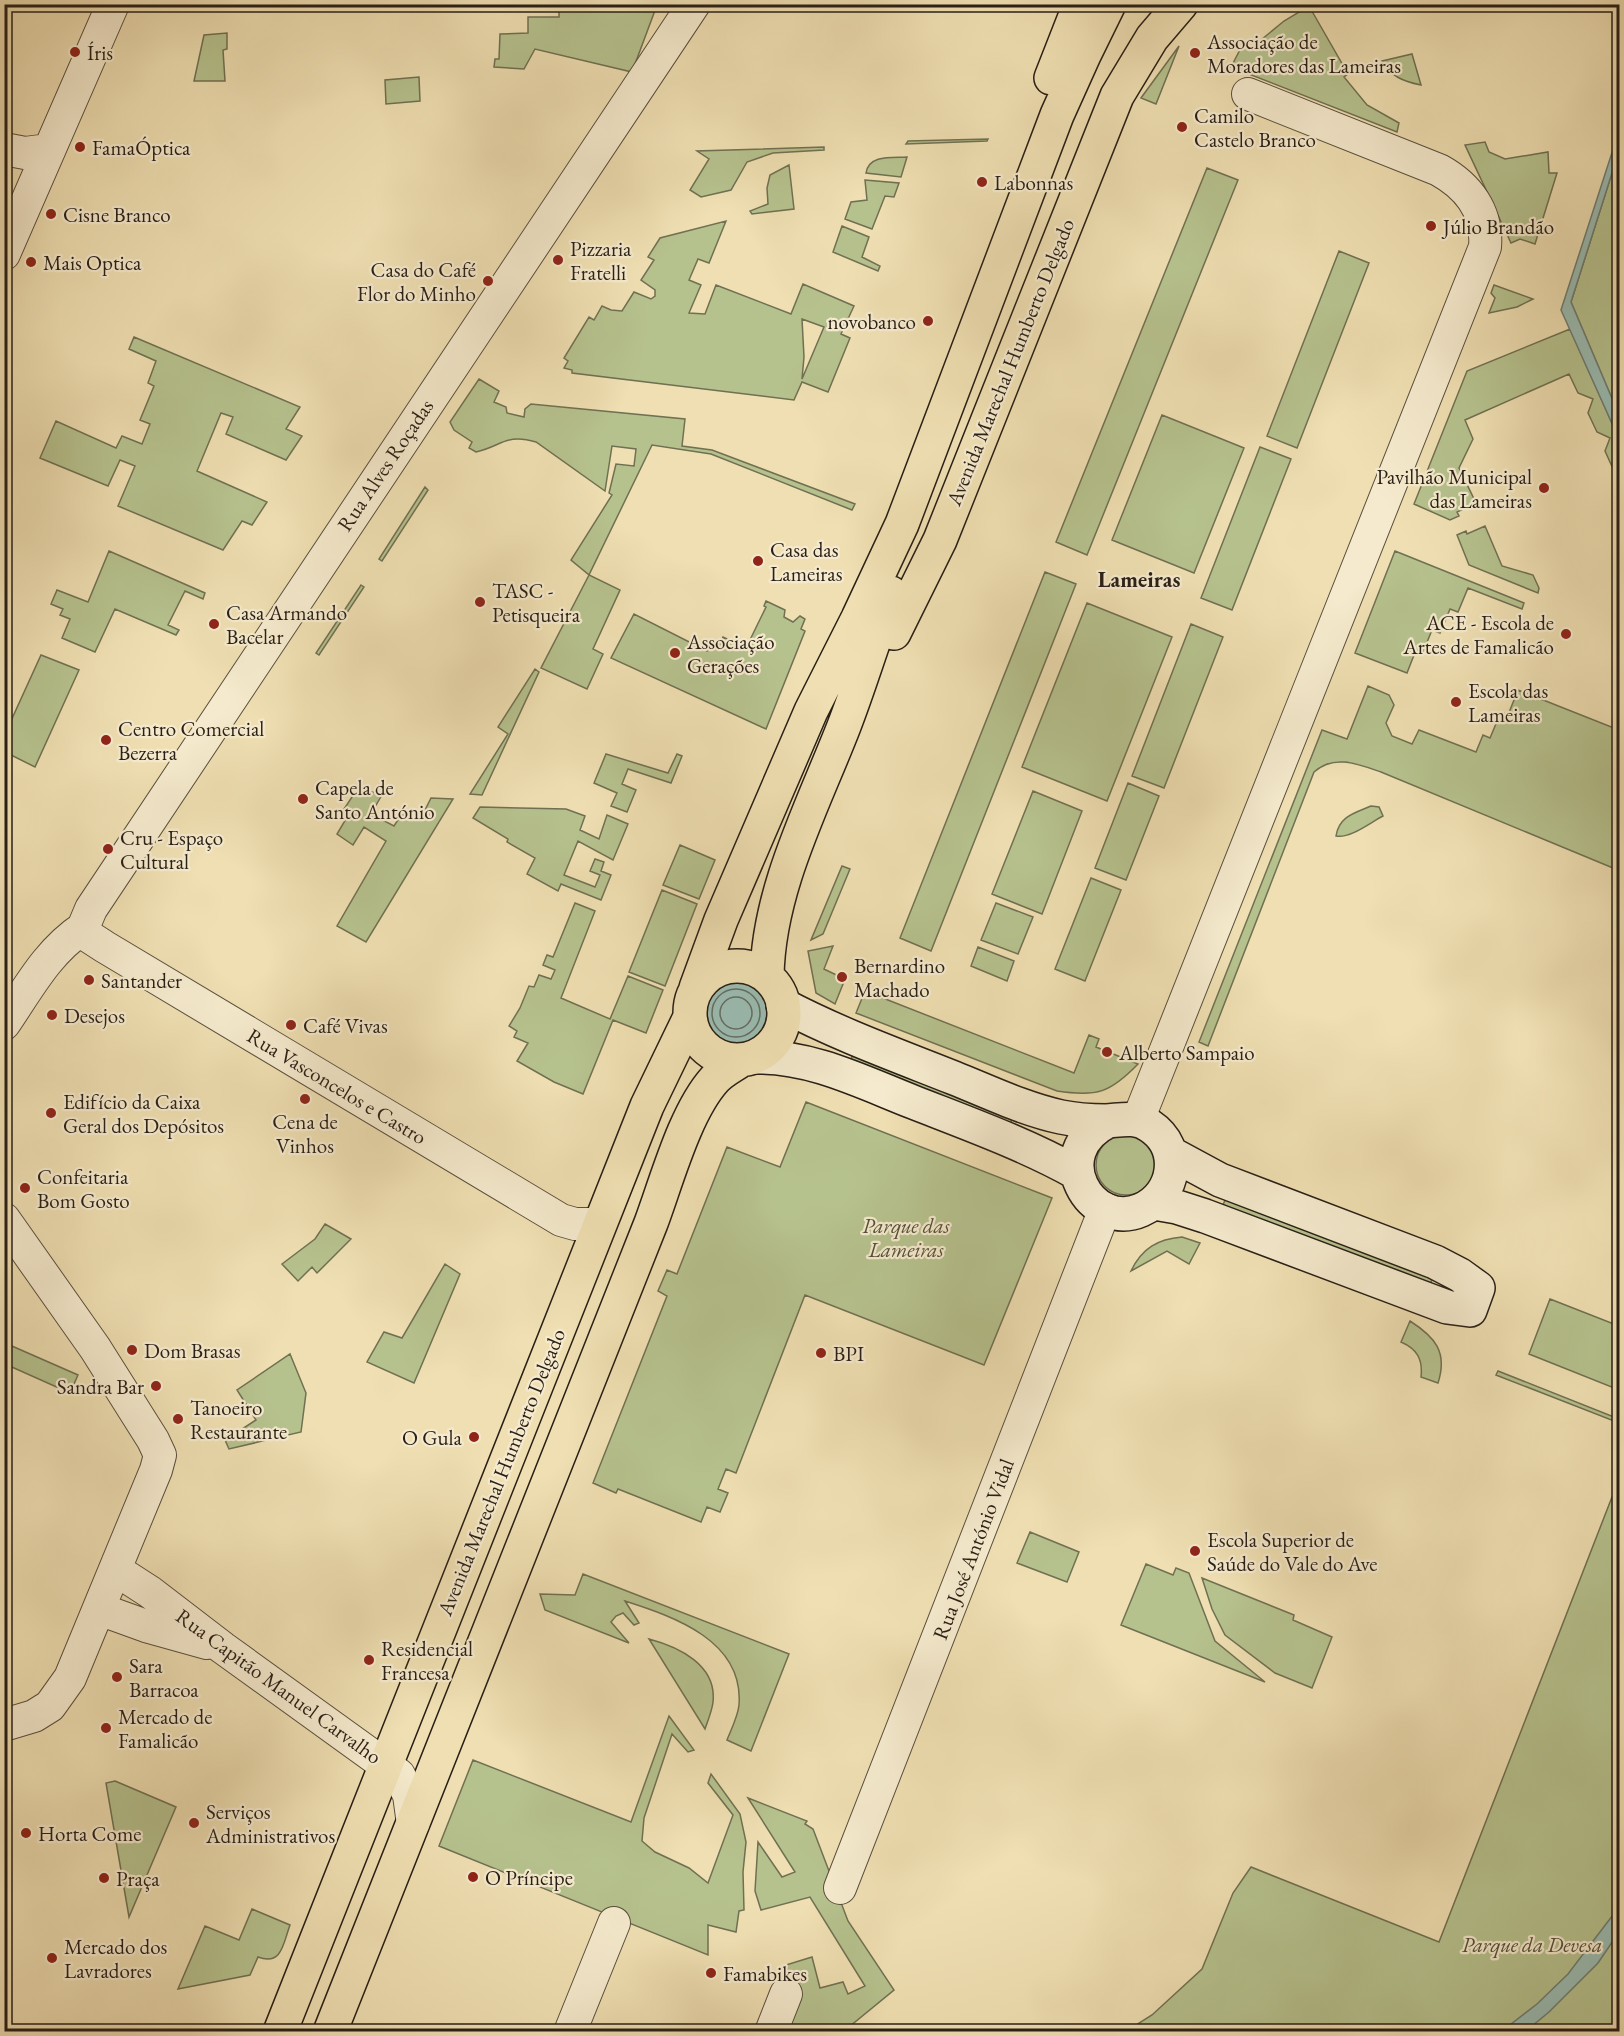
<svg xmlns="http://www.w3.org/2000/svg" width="1624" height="2036" font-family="'EB Garamond',serif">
<rect width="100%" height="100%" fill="#efdfb2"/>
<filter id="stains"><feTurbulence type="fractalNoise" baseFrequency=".00333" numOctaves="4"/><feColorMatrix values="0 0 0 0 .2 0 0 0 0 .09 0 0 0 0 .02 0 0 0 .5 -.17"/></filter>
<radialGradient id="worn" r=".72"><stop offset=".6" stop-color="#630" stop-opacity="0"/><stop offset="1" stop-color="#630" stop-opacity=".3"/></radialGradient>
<path fill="#b6c28e" stroke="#707052" stroke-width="1.5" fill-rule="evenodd" d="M559,5H657L632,72L535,49L524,69L494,67L495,59H499L500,34L528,33V17H559Z
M1309,6L1348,74L1344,77L1367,105L1399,123L1397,132L1231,67L1244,42L1250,49L1284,21Z
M227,33V49L223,50L225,81H194L204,35Z
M1179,46L1156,104L1141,98Z
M1412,54L1421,85C1402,81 1392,77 1382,61Z
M419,77L420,101L386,104L385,80Z
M988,139L987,141L906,144L908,141Z
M1485,142L1489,152L1505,159L1548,152L1549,173H1557L1535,244L1520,239L1511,243L1465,145Z
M824,147V150L773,153L747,162L731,190L701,197L690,190L709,159L697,151Z
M1619,151V415L1571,302Z
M907,157L901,177L866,173C869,154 893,158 907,157Z
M789,165L794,209L752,214L750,211L768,204L767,188L770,175Z
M1207,168L1238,180L1087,555L1056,542Z
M865,180L899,183L894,197L885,196L872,229L845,219L851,202L867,200Z
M726,221L709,263L698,259L689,280L701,285L689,313L705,314L716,285L791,314L803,284L854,306L841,334L850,338L828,392L802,382L794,400L572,373V370L564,368L568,361L564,358L589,317L594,320L602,306L611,310L622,311L634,292L651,299L655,296V290L641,280L654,260L648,257L660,238ZM802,319L824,327L802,379L804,357Z
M842,226L869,237L862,257L880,266L878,271L833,252Z
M1339,251L1369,263L1297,448L1267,436Z
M1494,285L1533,299L1517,307L1489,313L1495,298L1491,293Z
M1570,329L1619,439V473L1614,471L1605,451L1610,438L1597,432L1588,413L1593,399L1578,393L1569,374L1465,420L1473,439L1459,468L1476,503L1457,512L1459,516L1450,520L1414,504L1467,371Z
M134,337L300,407L286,429L302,436L286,460L226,434L233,417L221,413L197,471L267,502L252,525L242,521L223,550L118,506L135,466L120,460L108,486L40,458L56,421L116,448L122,436L142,444L150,424L140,420L154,386L148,383L156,361L129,349Z
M479,379L499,391L494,402L506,407L507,413L524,417L525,409L531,404L685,419L682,446L712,450L855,504L852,510L711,454L652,445L589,575L620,590L593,649L603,654L587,689L541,668L589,575L571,560L612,495L609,493L616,464L634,466L636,449L612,446L605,491L536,442C506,433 502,446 476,452L469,448L472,442L454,430L450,422Z
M1162,415L1244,448L1194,573L1112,540Z
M1260,447L1291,459L1232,610L1201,598Z
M425,487L428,490L382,561L379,559Z
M1485,526L1502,566L1533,575L1539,588L1538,593L1469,565L1457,535L1466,531L1467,534Z
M109,551L205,593L203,599L185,591L168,625L179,630L176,635L115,609L95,652L62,638L70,619L60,615L63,609L51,604L57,590L88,602Z
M1395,551L1524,603L1522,609L1468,588L1458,612L1450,609L1440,633L1432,630L1423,652L1416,650L1407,673L1355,653Z
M1045,572L1076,584L931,951L900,938Z
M361,585L364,587L319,655L316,653Z
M766,601L785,610L784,617L793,622L800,616L805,619L801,629L805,631L766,729L611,658L634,614L707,651L712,643L719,646L723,637L746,648L766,607L764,606Z
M1087,603L1172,637L1107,801L1022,767Z
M1191,624L1223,637L1164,788L1132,776Z
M41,655L79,670L35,767L5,752V734Z
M535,669L539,672L482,795L470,794L508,734L498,727Z
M1368,686L1389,695L1394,705L1386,723L1392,736L1412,744L1419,730L1476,752L1483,735L1490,738L1501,712L1508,715L1518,690L1619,730L1620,854L1613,868L1381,772C1358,764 1334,754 1314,772L1208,1046L1199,1042L1322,730L1347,739Z
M606,754L668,773L677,754L682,756L671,783L628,769L622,784L636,790L627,812L611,806L617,793L594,783Z
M1128,783L1159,796L1126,880L1095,868Z
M356,791L383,793L371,814L394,826L401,815L423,814L431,798L453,799L366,942L337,926L386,841L364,827L353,845L337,834L346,819L340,815Z
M1033,791L1082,811L1042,914L992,894Z
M1371,806L1379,807L1383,816C1371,822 1350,839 1336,836C1339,816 1355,813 1371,806Z
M480,807L566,809L585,816L580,830L599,839L607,815L628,824L613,860L578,841L564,875L595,887L600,875L590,871L595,859L604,862L601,871L611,875L601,900L561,884L558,891L527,874L535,858L507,842L508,839L473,818Z
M680,845L715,860L699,899L663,885Z
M842,866L850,869L823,934L811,940Z
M1091,878L1121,890L1085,981L1055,969Z
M662,890L697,904L665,986L629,972Z
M575,903L595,911L561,998L610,1019L628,976L663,990L646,1033L613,1020L583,1094L554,1082L517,1061L528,1043L514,1037L517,1031L509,1026L520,1008L529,986L534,987L539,975L551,979L555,970L543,965L547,955L553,957Z
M996,903L1033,917L1018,954L981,940Z
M833,946L824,969L845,979L835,1004L816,993L808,951Z
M978,947L1014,961L1007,981L971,966Z
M865,991L1074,1073L1089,1035L1099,1039L1096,1047L1138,1064C1110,1093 1097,1097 1057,1091L856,1013Z
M854,1051L1014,1114L1009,1127L849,1065Z
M806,1102L1052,1198L984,1365L805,1295L736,1473L726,1469L718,1489L728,1493L720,1512L707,1507L701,1522L618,1489L616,1493L593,1483L667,1296L658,1291L667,1270L677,1274L727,1147L780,1167Z
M1096 1165a30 30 0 1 1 60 0a30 30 0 1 1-60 0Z
M1227,1196L1429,1274L1432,1280L1429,1286L1221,1209Z
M325,1224L351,1239L317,1273L312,1267L298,1281L282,1264L315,1239Z
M1182,1237L1200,1243L1189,1264L1167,1251L1131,1271C1142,1248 1158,1239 1182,1237Z
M445,1264L460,1274L414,1383L367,1362L384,1332L402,1338Z
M1550,1299L1619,1326V1390L1529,1354Z
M1410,1321C1435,1337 1448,1352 1438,1383L1421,1377C1423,1359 1417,1349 1401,1342Z
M5,1343L78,1375L70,1393L5,1364Z
M290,1354L306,1393L301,1432L229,1449L225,1440L256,1420L237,1390Z
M1498,1371L1619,1419V1423L1496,1375Z
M1619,1479V2031L1125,2032L1152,2015L1202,1969L1233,1893L1251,1867L1439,1942Z
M1030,1532L1079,1552L1067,1582L1017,1563Z
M1146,1564L1173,1575L1176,1568L1189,1573L1215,1641L1265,1682L1121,1625Z
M583,1574L789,1654L751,1751L727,1740C731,1730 738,1716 739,1705C744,1641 675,1617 625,1601L639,1623L634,1625L623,1613L616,1616L611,1622L629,1643L545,1610L540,1594L575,1595Z
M1202,1578L1294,1615L1293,1620L1332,1637L1312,1688L1275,1673L1225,1635L1212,1609Z
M649,1639C679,1647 717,1665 713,1702C712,1711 708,1720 705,1729Z
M669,1716L694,1750L688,1752L672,1734L644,1818L642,1841L655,1852L689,1868L708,1883L733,1815L708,1783L711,1774L740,1814L746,1842L743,1872L744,1910L739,1911L736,1932L708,1925V1955L439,1846L473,1760L631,1822Z
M115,1781L176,1807L129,1917L106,1783Z
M748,1798L807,1821L805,1824L813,1829L848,1921L894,1990L844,2031H784L793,1990L786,1965L812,1957L820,1988L843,1982L848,1994L865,1986L810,1897L761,1910L755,1891L758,1842L782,1877L795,1872Z
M252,1909L290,1925C283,1944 282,1966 258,1957L250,1975L178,1989L205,1926L239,1940Z"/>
<path fill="#9abcb2" stroke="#6d7d74" stroke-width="1.5" d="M1619,131V151L1571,302L1619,415V439L1561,310Z
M707 1013a30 30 0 1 1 60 0a30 30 0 1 1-60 0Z
M1619,1907V1932L1598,1963L1549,2012L1526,2031H1502L1537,2004L1568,1974Z"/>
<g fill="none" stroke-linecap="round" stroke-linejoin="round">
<path stroke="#626e64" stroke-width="1.5" d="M712 1013a24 24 0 1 1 48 0a24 24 0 1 1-48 0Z
M720 1013a16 16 0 1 1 32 0a16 16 0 1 1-32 0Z"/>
<defs>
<path id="street" d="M4,149L25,153L49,150
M4,254L113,4
M83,928L91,909L694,4
M83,928L88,936L105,947L561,1220L575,1224H599
M4,1024C28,989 47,952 83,928
M1138,1120L1485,247C1488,212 1468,186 1439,170L1248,94
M4,1219L95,1348L153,1440L160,1455L156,1470L70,1678L50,1706L34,1716L4,1725
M116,1570L150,1592L223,1648L399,1775L409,1795L413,1824
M99,1609L146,1626L207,1643
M840,1888L1105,1209
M570,2032L614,1923
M771,2032L786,1994"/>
<path id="secondary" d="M783,1005C838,1034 896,1055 954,1078C989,1092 1024,1109 1061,1117C1076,1120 1091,1121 1106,1121C1122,1120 1136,1116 1150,1126C1183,1148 1176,1195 1141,1210C1091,1232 1044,1153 1108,1121
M756,1057C811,1056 862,1082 913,1102C969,1124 1025,1144 1077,1173
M1154,1203L1177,1207L1205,1216L1447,1307L1470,1310L1478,1288L1460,1275L1435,1262L1220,1180L1170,1153"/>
<path id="primary" d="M1051,78L1080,4
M894,633L940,540L1117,96L1152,38L1181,4
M690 1013a47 47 0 1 1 94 0a47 47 0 1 1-94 0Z
M767,977C768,890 813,806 844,726C861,682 874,637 891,593
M696,988L721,920L811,711L858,618L902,524L1057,115L1084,55L1109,4
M280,2032L647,1106L690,1017
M330,2032L651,1223C667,1180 685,1112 715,1079C722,1071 733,1066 741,1060"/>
</defs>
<use href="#street" stroke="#5a4f3d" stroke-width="34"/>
<use href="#secondary" stroke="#291f16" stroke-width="36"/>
<use href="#primary" stroke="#291f16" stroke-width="36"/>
<use href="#street" stroke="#f5eacd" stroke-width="32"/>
<use href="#secondary" stroke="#f5eacd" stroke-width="33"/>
<use href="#primary" stroke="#efdfb2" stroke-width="33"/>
</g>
<g fill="#8f2418" stroke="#f5eacd" stroke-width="2">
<circle cx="75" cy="52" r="6"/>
<circle cx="1195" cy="53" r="6"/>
<circle cx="1182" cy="127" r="6"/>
<circle cx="80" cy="147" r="6"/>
<circle cx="982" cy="182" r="6"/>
<circle cx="51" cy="214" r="6"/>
<circle cx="1431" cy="226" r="6"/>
<circle cx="558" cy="260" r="6"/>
<circle cx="31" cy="262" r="6"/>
<circle cx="488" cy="281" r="6"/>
<circle cx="928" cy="321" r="6"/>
<circle cx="1544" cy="488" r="6"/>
<circle cx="758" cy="561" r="6"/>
<circle cx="480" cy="602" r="6"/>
<circle cx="214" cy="624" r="6"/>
<circle cx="1566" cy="634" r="6"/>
<circle cx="675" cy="653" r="6"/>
<circle cx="1456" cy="702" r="6"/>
<circle cx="106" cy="740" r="6"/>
<circle cx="303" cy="799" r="6"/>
<circle cx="108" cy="849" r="6"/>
<circle cx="842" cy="977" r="6"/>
<circle cx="89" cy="980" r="6"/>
<circle cx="52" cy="1015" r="6"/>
<circle cx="291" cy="1025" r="6"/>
<circle cx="1107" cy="1052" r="6"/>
<circle cx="305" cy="1099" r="6"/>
<circle cx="51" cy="1113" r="6"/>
<circle cx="25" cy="1188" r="6"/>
<circle cx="132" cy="1350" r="6"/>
<circle cx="821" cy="1353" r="6"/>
<circle cx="156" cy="1386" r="6"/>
<circle cx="178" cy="1419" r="6"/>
<circle cx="474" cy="1437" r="6"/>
<circle cx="1195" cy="1551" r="6"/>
<circle cx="369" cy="1660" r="6"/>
<circle cx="117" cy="1677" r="6"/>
<circle cx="106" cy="1728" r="6"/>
<circle cx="194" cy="1823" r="6"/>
<circle cx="26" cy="1833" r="6"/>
<circle cx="473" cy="1877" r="6"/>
<circle cx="104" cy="1878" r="6"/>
<circle cx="52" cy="1958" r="6"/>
<circle cx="711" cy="1973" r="6"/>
</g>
<g text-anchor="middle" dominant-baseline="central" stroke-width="4.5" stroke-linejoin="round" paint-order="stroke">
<g font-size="21" fill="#291f16" stroke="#f5eacd" text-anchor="start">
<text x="1207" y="41">Associação de<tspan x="1207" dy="24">Moradores das Lameiras</tspan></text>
<text x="87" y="52">Íris</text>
<text x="1194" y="115">Camilo<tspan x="1194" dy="24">Castelo Branco</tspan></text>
<text x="92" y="147">FamaÓptica</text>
<text x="994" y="182">Labonnas</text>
<text x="63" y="214">Cisne Branco</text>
<text x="1443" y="226">Júlio Brandão</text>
<text x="570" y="248">Pizzaria<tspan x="570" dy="24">Fratelli</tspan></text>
<text x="43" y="262">Mais Optica</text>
<text x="476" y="269" text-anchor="end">Casa do Café<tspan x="476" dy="24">Flor do Minho</tspan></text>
<text x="916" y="321" text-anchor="end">novobanco</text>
<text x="1532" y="476" text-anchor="end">Pavilhão Municipal<tspan x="1532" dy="24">das Lameiras</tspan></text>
<text x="770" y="549">Casa das<tspan x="770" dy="24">Lameiras</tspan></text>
<text x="492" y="590">TASC -<tspan x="492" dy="24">Petisqueira</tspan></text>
<text x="226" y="612">Casa Armando<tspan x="226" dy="24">Bacelar</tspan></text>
<text x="1554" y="622" text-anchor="end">ACE - Escola de<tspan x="1554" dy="24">Artes de Famalicão</tspan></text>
<text x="687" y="641">Associação<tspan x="687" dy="24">Gerações</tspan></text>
<text x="1468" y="690">Escola das<tspan x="1468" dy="24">Lameiras</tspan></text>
<text x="118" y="728">Centro Comercial<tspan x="118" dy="24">Bezerra</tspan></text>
<text x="315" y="787">Capela de<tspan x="315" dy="24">Santo António</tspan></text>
<text x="120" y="837">Cru - Espaço<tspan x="120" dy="24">Cultural</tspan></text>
<text x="854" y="965">Bernardino<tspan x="854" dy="24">Machado</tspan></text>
<text x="101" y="980">Santander</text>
<text x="64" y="1015">Desejos</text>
<text x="303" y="1025">Café Vivas</text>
<text x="1119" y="1052">Alberto Sampaio</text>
<text x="63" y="1101">Edifício da Caixa<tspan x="63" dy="24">Geral dos Depósitos</tspan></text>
<text x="305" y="1121" text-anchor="middle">Cena de<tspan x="305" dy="24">Vinhos</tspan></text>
<text x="37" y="1176">Confeitaria<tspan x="37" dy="24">Bom Gosto</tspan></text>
<text x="144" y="1350">Dom Brasas</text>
<text x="833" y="1353">BPI</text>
<text x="144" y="1386" text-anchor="end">Sandra Bar</text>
<text x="190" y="1407">Tanoeiro<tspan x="190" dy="24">Restaurante</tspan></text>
<text x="462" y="1437" text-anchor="end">O Gula</text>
<text x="1207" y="1539">Escola Superior de<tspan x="1207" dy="24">Saúde do Vale do Ave</tspan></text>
<text x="381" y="1648">Residencial<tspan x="381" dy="24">Francesa</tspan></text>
<text x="129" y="1665">Sara<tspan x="129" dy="24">Barracoa</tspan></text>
<text x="118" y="1716">Mercado de<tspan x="118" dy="24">Famalicão</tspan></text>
<text x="206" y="1811">Serviços<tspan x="206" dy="24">Administrativos</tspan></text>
<text x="38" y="1833">Horta Come</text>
<text x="485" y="1877">O Príncipe</text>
<text x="116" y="1878">Praça</text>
<text x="64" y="1946">Mercado dos<tspan x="64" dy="24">Lavradores</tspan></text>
<text x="723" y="1973">Famabikes</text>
</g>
<g font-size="21" fill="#291f16" stroke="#f5eacd">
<text transform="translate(1010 362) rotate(-68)">Avenida Marechal Humberto Delgado</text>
<text transform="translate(385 465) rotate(-56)">Rua Alves Roçadas</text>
<text transform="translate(337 1086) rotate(31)">Rua Vasconcelos e Castro</text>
<text transform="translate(501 1472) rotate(-68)">Avenida Marechal Humberto Delgado</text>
<text transform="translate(973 1549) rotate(-69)">Rua José António Vidal</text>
<text transform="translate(279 1686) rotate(36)">Rua Capitão Manuel Carvalho</text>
</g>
<g font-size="21" font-style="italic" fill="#53503a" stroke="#f5eacd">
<text x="906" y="1225">Parque das<tspan x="906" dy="24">Lameiras</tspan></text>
<text x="1532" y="1944">Parque da Devesa</text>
</g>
<g font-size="22" font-weight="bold" fill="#291f16" stroke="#f5eacd">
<text x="1139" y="579">Lameiras</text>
</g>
</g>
<rect width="1624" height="2036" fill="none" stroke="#efdfb2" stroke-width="24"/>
<rect x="6" y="6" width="1612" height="2024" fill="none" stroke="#291f16" stroke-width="3"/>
<rect x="12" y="12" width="1600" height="2012" fill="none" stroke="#291f16" stroke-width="1.5"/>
<rect width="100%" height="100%" filter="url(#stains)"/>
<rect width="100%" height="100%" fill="url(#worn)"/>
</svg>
